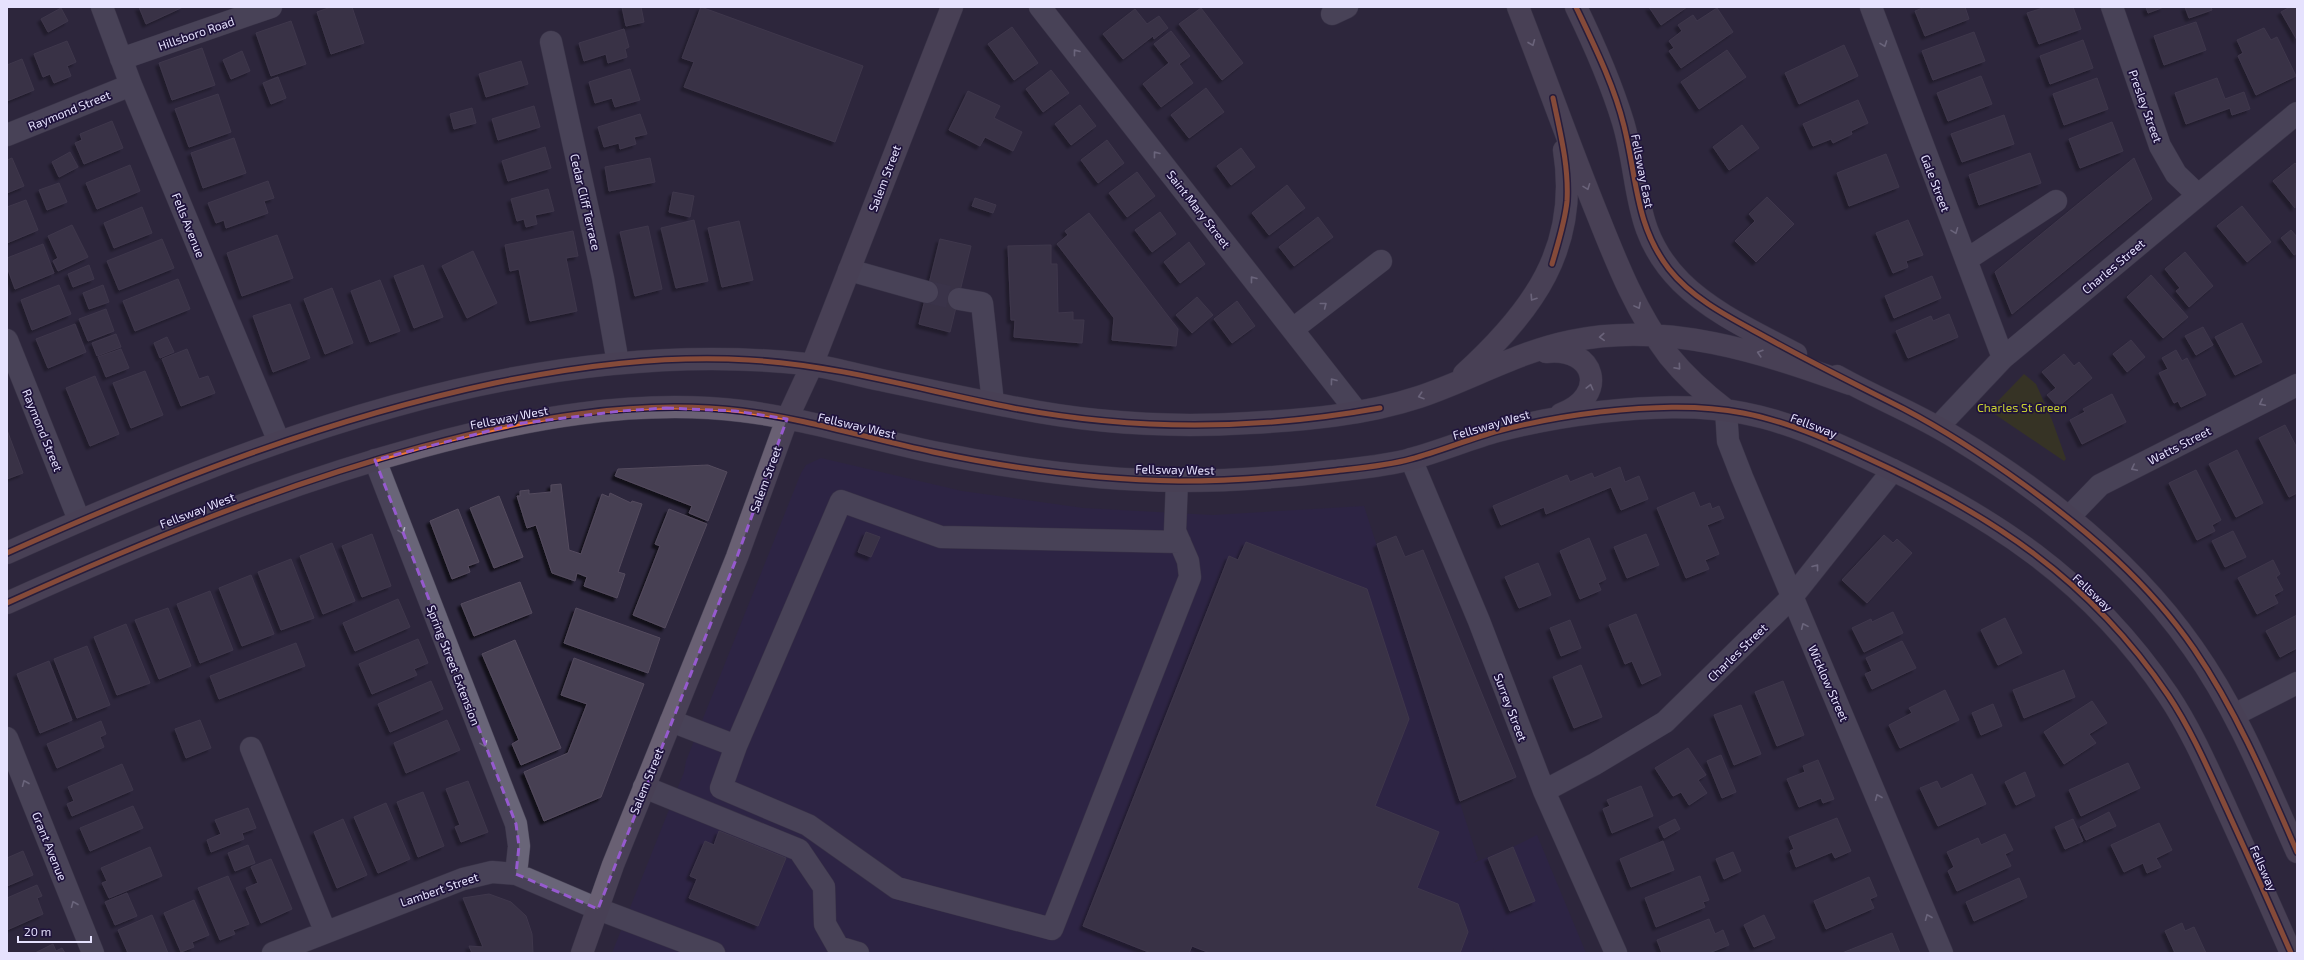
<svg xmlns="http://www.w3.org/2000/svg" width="2304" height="960" font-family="'Exo 2',sans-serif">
<defs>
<filter id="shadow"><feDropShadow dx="-3.5" dy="3.5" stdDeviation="1" flood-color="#0009"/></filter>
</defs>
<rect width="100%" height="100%" fill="#2d273d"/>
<path fill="#2e224e" d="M821,458L962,491L1083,508L1213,515L1364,506L1478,859L1473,863L1513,847L1537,835L1586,953H1493L1494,948L1492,953H612L684,772L686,761L801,473L806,465Z"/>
<path fill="#414309" d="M2024,374L2036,384L2052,420L2066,459L2064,461L1993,413L1996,403Z"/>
<path fill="#474052" stroke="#544b5e" filter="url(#shadow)" d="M139,7H183L146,24Z
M331,7H352L364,43L331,54L317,12Z
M622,7H641L644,22L626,26Z
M701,7L863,66L835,142L684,87L694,62L682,58Z
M1649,7H1687L1661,25Z
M1925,7H1965L1969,19L1925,36L1915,11Z
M2046,7H2073L2081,29L2039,44L2027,13Z
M2146,7H2164L2148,13Z
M2185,7H2211L2212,10L2189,18Z
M2290,7H2297V40L2281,12Z
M61,8L68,21L48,32L41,19Z
M1201,8L1243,63L1222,80L1179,24Z
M1717,8L1733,32L1681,68L1669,51L1674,48L1669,41L1682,31L1678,25L1693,15L1697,21Z
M1135,9L1147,24L1159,16L1168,28L1154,39L1153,36L1123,59L1103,34Z
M291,21L306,64L271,76L256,33Z
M2196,22L2206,50L2164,65L2154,36Z
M1012,27L1038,63L1014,80L988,44Z
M2264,28L2271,40L2277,37L2296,76L2256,95L2238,56L2243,53L2237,40Z
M624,29L629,47L625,49L627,57L608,63L606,54L584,61L579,43Z
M1171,31L1190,56L1179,64L1193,83L1161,107L1143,84L1169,63L1154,44Z
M1974,32L1985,61L1933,80L1922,51Z
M2083,40L2093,68L2050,84L2040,56Z
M67,41L76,62L67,66L71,76L54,83L50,74L43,77L34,54Z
M1844,45L1858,76L1799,104L1785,73Z
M202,48L215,85L172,100L159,63Z
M1727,50L1746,77L1699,109L1681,82Z
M242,51L250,71L231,79L223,60Z
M22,59L34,90L7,101V65Z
M521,61L528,84L486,97L479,74Z
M630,69L640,100L615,107L612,98L595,103L589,82Z
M1051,70L1069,93L1043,112L1026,89Z
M1981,76L1992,104L1948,121L1937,93Z
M278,77L286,98L271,104L263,83Z
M2097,78L2108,109L2064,125L2053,94Z
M2217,78L2225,99L2244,92L2250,109L2232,115L2230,108L2186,124L2175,93Z
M1206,88L1224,112L1189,138L1171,115Z
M968,91L1000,106L994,118L1022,132L1013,151L985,137L980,146L949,130Z
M218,94L231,132L189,147L175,109Z
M1858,100L1868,123L1851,131L1852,134L1833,143L1831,139L1813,146L1803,124Z
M1080,105L1096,126L1071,145L1055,124Z
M534,106L540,127L498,140L492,119Z
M472,108L476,123L454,129L450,114Z
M640,114L647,134L634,137L636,144L620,149L619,143L604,147L598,127Z
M2004,115L2014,144L1962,162L1951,134Z
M112,121L123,148L84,164L75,143L82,140L80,134Z
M2112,122L2123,151L2080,168L2069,139Z
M1742,125L1759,148L1729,170L1713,147Z
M234,138L246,173L203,188L191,153Z
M1107,140L1124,163L1098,183L1081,160Z
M545,147L551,168L508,181L502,161Z
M1241,148L1255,167L1231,185L1217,166Z
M70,152L78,167L59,177L52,162Z
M2030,153L2041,183L1979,205L1969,175Z
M1886,154L1899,187L1849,206L1837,173Z
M12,158L24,186L7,193V160Z
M650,158L655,182L609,191L605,167Z
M2134,158L2152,199L2012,314L1995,272Z
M2295,163L2297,165L2295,208L2273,181Z
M130,165L140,191L97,209L86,183Z
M1137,172L1155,196L1127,217L1109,193Z
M268,181L274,198L264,201L268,213L226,228L224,220L216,223L208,203Z
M59,183L67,202L47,210L39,190Z
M1287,185L1305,208L1269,235L1252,213Z
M548,189L554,211L535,215L537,224L526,227L524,219L517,221L511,199Z
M673,192L694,196L690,217L669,212Z
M1767,197L1794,224L1756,262L1735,241L1755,221L1749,214Z
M975,198L996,205L993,213L972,206Z
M26,200L38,230L7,243V207Z
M2242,206L2271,242L2247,262L2217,226Z
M142,207L152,233L114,248L104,223Z
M1160,212L1176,234L1152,252L1135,230Z
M1089,213L1178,329L1176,346L1112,340L1114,318L1057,244L1068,235L1065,231Z
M1318,217L1333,237L1294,266L1279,247Z
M694,220L708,281L676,288L661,228Z
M1908,220L1923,255L1906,261L1908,267L1893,273L1876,233Z
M739,221L753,280L722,287L708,228Z
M72,225L88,257L58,271L53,261L58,258L48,236Z
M648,226L662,289L635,296L620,232Z
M2291,230L2297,237V253L2294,255L2281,238Z
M573,231L578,256L566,258L577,311L530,321L519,269L510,271L505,245Z
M277,235L293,278L242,296L227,253Z
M162,239L174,268L119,290L107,261Z
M940,239L971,246L950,332L919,324Z
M1189,242L1205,264L1180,283L1164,262Z
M43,244L54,273L15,289L7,267V258Z
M1051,245V264H1057L1058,313L1073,312V320H1084L1082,343L1014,337L1015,320H1011L1008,246Z
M473,251L497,303L467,318L442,266Z
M2185,252L2213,286L2189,307L2176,291L2180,288L2165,269Z
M89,265L94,279L73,287L68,274Z
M423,265L443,317L414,328L394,276Z
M2151,275L2188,317L2163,338L2127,297Z
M1932,276L1941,298L1894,318L1885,296Z
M178,279L190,309L135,331L123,301Z
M380,280L400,331L370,342L351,291Z
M59,285L71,314L32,330L21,300Z
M103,285L109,302L89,309L83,293Z
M332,288L353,343L325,354L304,299Z
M1197,297L1213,315L1192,333L1176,315Z
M1237,301L1255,326L1232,343L1214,319Z
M290,304L310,358L273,372L253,316Z
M106,309L114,331L88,341L79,319Z
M1949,314L1958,337L1908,358L1896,331L1931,316L1933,321Z
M2242,323L2262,362L2235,375L2215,337Z
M75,324L86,352L48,368L36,339Z
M2203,327L2213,345L2196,355L2185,336Z
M116,334L121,347L97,356L92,343Z
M167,337L174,352L160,358L154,343Z
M2131,340L2145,357L2127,372L2113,354Z
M121,349L129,368L106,377L98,357Z
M187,349L199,379L208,376L215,393L181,406L162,359Z
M2176,350L2182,361L2187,358L2206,395L2181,407L2178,401L2174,403L2159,373L2168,369L2162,358Z
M2064,354L2074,366L2079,362L2092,378L2058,407L2047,395L2056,388L2042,372Z
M145,371L163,415L131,428L113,383Z
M95,376L119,434L90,446L66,388Z
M2112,394L2126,422L2082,444L2070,420L2085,412L2083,409Z
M2285,425L2297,448V493L2289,497L2259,438Z
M7,430L23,473L7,479Z
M2237,450L2263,503L2236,517L2209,464Z
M708,465L727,472L708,521L689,513L692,506L615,476L618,469Z
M1620,467L1625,482L1639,476L1648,499L1621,510L1611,487L1546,514L1544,507L1501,525L1493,506L1567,475L1570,482L1592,473L1594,478Z
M2196,470L2221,520L2212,525L2215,531L2197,540L2169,483Z
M561,484L569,550L581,554L602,494L609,497L610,493L631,503L632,501L642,504L618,572L625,574L617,598L584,586L587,577L577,573L575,581L552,573L536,525L527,528L517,496H520V491L529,490V494L551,492V485Z
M1694,492L1700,507L1710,503L1712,509L1719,506L1724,518L1707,525L1719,554L1705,560L1709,569L1686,578L1657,508Z
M499,496L523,557L494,568L470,508Z
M458,509L479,562L468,566L470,572L452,579L430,521Z
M669,509L707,524L665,628L633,615L660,546L655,544Z
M2233,531L2246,557L2225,567L2212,541Z
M866,532L880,537L871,557L858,552Z
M372,534L391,586L362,597L342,546Z
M1646,534L1659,565L1627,578L1614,547Z
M1884,535L1893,543L1897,539L1912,553L1867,603L1842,580Z
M1396,536L1405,557L1423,550L1516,777L1460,801L1377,544Z
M1589,538L1606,579L1598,583L1601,590L1580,599L1560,551Z
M1246,542L1367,589L1409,719L1375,806L1439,832L1417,888L1458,904L1468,932L1460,953H1210L1192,946L1189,953H1151L1083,926L1229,556L1238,560Z
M332,543L355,601L323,614L300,556Z
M291,559L314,618L281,630L258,572Z
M2273,560L2280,574L2276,577L2283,590L2274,595L2278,603L2257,614L2238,578Z
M1538,563L1551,595L1519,608L1505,577Z
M251,575L274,634L242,646L219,588Z
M520,582L532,613L474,636L461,604Z
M210,591L233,650L200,663L177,604Z
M398,599L410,627L355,651L343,623Z
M168,608L191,666L159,679L135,620Z
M576,608L660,638L648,673L564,643Z
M1893,612L1903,633L1864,652L1852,628L1871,619L1872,622Z
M1636,614L1661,675L1642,684L1632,661L1625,664L1609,625Z
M2297,615V648L2280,657L2266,631Z
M2005,618L2022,653L1998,665L1981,630Z
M1570,620L1581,648L1561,656L1550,628Z
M126,624L150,683L117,695L94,637Z
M418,639L428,663L414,669L417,675L372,694L359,664Z
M515,640L561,748L521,765L512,744L519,740L482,654Z
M1902,641L1916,668L1872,689L1865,674L1872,671L1866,658Z
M296,643L305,666L219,699L210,676Z
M87,646L110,705L77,718L54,659Z
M574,658L644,684L601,797L544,821L524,772L568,753L587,704L561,695Z
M49,661L72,720L40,733L17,674Z
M1581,665L1602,717L1574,728L1553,677Z
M2064,670L2075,697L2024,718L2013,690Z
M431,681L443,709L390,732L378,704Z
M1783,681L1804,735L1777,746L1755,692Z
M1945,690L1959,720L1900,748L1889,725L1912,713L1909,708Z
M2092,701L2107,723L2089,734L2096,743L2064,764L2044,732Z
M1993,704L2002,726L1981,735L1972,713Z
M1741,705L1761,754L1734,765L1714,715Z
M200,720L211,748L186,758L175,729Z
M447,720L460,750L406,773L394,743Z
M101,721L106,734L100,737L104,747L57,768L47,744Z
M1688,748L1706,775L1698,780L1707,793L1689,805L1681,792L1673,796L1655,768Z
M1721,755L1736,792L1722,798L1707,761Z
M1818,760L1834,799L1823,803L1821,798L1799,807L1787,779L1805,772L1803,766Z
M2128,763L2140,788L2081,816L2069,790Z
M122,764L133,790L72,816L67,804L74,801L68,787Z
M2025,772L2035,796L2016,805L2005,782Z
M1972,774L1986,804L1938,826L1920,788L1937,781L1941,789Z
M468,781L488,832L461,842L455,827L460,825L446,789Z
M1641,786L1653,816L1612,833L1603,809L1610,806L1607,800Z
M423,792L444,846L418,857L397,802Z
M386,803L410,859L378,873L354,817Z
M133,806L143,828L90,851L80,828Z
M248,808L256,828L242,833L244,839L211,852L207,840L221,834L215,820Z
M2109,812L2116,826L2086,840L2080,827Z
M1837,818L1851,851L1835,858L1832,852L1796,867L1790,851L1794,849L1789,837Z
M343,819L367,875L337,888L314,832Z
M1675,819L1680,829L1664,838L1659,827Z
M2073,819L2083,841L2065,849L2055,827Z
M2159,823L2172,850L2156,858L2161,867L2147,873L2143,863L2124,872L2111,845Z
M719,831L786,858L758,926L689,898L697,879L690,876L705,841L714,845Z
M2005,834L2013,850L2005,854L2011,866L1957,891L1948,871L1954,867L1947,852L1978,838L1981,845Z
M1663,841L1674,870L1631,887L1620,859Z
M248,845L255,863L235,871L228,853Z
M150,847L162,876L109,898L102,883L107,881L101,868Z
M1513,847L1535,901L1510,911L1488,858Z
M23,851L33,875L7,886V858Z
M1733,852L1741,871L1724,879L1716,859Z
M271,859L292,909L261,923L246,888L258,883L251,867Z
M228,876L249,924L233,930L235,934L220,940L198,888Z
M1700,876L1709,900L1703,902L1705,907L1656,927L1645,898Z
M1869,877L1877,896L1870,899L1874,908L1826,929L1814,901Z
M2019,878L2027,897L1974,921L1966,902Z
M37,885L42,896L37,898L43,914L7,930V898Z
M127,893L137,916L115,925L105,902Z
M489,894L511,902L526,916L532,934L533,953H472L469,946L483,947L463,898Z
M194,900L209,935L192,942L194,947L181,952L164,913Z
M152,915L168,953H128L118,930Z
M1764,915L1775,938L1754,947L1744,925Z
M1709,919L1715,934L1723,930L1729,945L1709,953H1662L1657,940Z
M2182,923L2185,931L2194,927L2206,953H2175L2165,931Z
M1892,933L1900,953H1842Z
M53,944L56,951L62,948L65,953H35Z"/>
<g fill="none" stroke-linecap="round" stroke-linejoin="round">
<path stroke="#49435a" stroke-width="22" stroke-dasharray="22 11" stroke-linecap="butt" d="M927,292L959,299"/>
<defs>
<path id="minor" d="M102,7L131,85L279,442
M1040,7L1357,412
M1871,7L2003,358
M2112,7L2160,146L2176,174L2198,195
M1332,14L1347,7
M551,42L603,278L618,363
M121,59L271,7
M7,135L131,85
M1966,260L2056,201
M849,270L927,292
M959,299L982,303L993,403
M1293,329L1381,261
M7,340L79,520
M1726,410L1728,441L1742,477L1942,953
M1938,427L2003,358L2297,113
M1411,459L1479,621L1544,791L1616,953
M375,460L516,824L519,846L516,874
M2069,517L2100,485L2297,385
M2234,715L2297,683
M671,721L736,746L721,788L808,825L897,888L1052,929L1190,577L1188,561L1175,531L1177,481
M7,738L93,953
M736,746L841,501L941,537L1180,542
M251,748L325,931
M644,787L799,850L824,887L825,924L838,947L858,953
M1544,791L1595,764L1665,722L1792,597L1893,470
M273,953L463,879L492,872L516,874L598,909L714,953"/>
<path id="major" d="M1518,7C1545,76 1570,147 1598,216C1617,264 1637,314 1669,356C1686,377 1705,394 1726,410
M1576,7C1594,44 1611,83 1623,122C1641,182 1631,232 1681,282C1712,313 1757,333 1796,354
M1546,352C1596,346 1609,396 1561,414
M1464,374C1532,312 1580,248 1564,150
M1837,376C1876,398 1918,414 1956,438C2046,493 2132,561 2193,648C2237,710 2266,783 2297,852
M7,553C254,442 530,334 806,364C831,367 856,375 881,380C924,389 968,399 1012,407C1090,423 1170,428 1249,423C1306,420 1364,415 1419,397C1470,380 1517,352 1571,341C1667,321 1761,352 1850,384
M7,603C142,542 278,486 421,447C524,419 635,398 742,411C807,419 870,439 933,452C1014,469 1096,480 1179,481C1231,481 1283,477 1334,471C1360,468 1386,466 1411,459C1441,451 1469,439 1498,431C1532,422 1566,416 1600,412C1647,407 1697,404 1743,413C1786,421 1826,439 1865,457C1990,514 2090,579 2168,695C2192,731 2209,771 2227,810C2249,858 2270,905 2291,953
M582,953L613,865L737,557L787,419L812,365L952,7"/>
</defs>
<use href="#minor" stroke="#484356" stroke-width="23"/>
<use href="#major" stroke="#484356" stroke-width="23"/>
<use href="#minor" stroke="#696578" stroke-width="22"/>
<use href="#major" stroke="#696073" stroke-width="22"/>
<defs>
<path id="cycleway" d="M1576,7C1594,45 1614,85 1624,126C1637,178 1635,225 1669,269C1694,301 1735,320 1769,339C1814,364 1859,386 1904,409C1946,431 1984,456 2023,484C2088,531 2148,582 2194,649C2237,712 2267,783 2297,852
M1552,264C1558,243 1565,222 1567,201C1569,166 1560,132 1553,98
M7,553C165,482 325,419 495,383C579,366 663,355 749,360C838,365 925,391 1013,408C1134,431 1259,430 1380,408
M7,603C142,542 278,486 421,447C524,419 635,398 742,411C807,419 870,439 933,452C1014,469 1096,480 1179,481C1231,481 1283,477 1334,471C1360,468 1386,466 1411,459C1441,451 1469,439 1498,431C1532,422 1566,416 1600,412C1647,407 1697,404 1743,413C1786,421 1826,439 1865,457C1990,514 2090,579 2168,695C2192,731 2209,771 2227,810C2249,858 2270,905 2291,953"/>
</defs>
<use href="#cycleway" stroke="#1f133c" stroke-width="8"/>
<use href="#cycleway" stroke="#f07635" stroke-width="5"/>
</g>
<defs><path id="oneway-chevron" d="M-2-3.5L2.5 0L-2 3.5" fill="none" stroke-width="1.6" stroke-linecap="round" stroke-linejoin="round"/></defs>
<g stroke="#b4aec6">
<use href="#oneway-chevron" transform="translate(1532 43) rotate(68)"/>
<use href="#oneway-chevron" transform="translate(1587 187) rotate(69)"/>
<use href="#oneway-chevron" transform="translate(1533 298) rotate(123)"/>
<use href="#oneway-chevron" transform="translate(1638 306) rotate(62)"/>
<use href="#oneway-chevron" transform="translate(1602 337) rotate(177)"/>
<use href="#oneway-chevron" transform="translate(1760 353) rotate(-163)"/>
<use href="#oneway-chevron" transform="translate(1678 367) rotate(49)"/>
<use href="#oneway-chevron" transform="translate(1590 387) rotate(-76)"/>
<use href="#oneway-chevron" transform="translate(1421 396) rotate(162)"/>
</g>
<g stroke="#b4b0c8">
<use href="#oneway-chevron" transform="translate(1884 44) rotate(70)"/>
<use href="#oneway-chevron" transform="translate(1076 52) rotate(-128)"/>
<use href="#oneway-chevron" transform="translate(1156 154) rotate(-128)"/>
<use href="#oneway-chevron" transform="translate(1955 231) rotate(69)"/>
<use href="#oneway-chevron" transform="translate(1253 279) rotate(-128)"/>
<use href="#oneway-chevron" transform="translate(1324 305) rotate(-38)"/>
<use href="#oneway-chevron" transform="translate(1333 381) rotate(-127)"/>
<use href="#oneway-chevron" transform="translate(2262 403) rotate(153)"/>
<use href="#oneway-chevron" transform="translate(2134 468) rotate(153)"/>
<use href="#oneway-chevron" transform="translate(402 531) rotate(69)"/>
<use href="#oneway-chevron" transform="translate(1816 567) rotate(-52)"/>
<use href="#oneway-chevron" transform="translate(1804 626) rotate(-114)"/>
<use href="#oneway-chevron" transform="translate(484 744) rotate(69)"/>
<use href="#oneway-chevron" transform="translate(25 783) rotate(-112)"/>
<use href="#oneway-chevron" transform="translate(1878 797) rotate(-112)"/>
<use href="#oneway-chevron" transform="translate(74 904) rotate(-112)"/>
<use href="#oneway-chevron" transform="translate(1928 917) rotate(-112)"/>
</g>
<path d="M0 0H2304V960H0ZM666,408L735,411L787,419L737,557L598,909L516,874L519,846L516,824L375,460L516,424L621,411Z" fill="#2d273d" fill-opacity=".55" fill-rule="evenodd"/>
<path fill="none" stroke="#965acf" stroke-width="3" stroke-dasharray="8 5" stroke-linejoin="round" d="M666,408L735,411L787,419L737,557L598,909L516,874L519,846L516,824L375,460L516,424L621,411Z"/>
<g text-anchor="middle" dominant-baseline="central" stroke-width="3.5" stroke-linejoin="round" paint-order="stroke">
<g font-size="12" fill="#e6e2fe" stroke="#1f133c">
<text transform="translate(196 33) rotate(-19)">Hillsboro Road</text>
<text transform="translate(2146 106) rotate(70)">Presley Street</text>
<text transform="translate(69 110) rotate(-22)">Raymond Street</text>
<text transform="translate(1643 171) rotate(79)">Fellsway East</text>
<text transform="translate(884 178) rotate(-69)">Salem Street</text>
<text transform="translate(1936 183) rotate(69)">Gale Street</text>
<text transform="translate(586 202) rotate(77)">Cedar Cliff Terrace</text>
<text transform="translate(1199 209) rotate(52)">Saint Mary Street</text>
<text transform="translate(189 225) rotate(68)">Fells Avenue</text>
<text transform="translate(2113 266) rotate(-40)">Charles Street</text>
<text transform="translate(509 417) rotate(-11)">Fellsway West</text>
<text transform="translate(1491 424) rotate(-16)">Fellsway West</text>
<text transform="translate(857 425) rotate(13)">Fellsway West</text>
<text transform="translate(1814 425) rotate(21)">Fellsway</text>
<text transform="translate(43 430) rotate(68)">Raymond Street</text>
<text transform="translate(2179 445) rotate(-27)">Watts Street</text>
<text transform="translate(1175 469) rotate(1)">Fellsway West</text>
<text transform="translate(765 479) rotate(-70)">Salem Street</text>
<text transform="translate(197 510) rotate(-21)">Fellsway West</text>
<text transform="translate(2093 592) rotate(43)">Fellsway</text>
<text transform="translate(1737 652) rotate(-44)">Charles Street</text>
<text transform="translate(454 665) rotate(69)">Spring Street Extension</text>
<text transform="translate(1829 683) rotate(66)">Wicklow Street</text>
<text transform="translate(1511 707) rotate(69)">Surrey Street</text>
<text transform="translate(646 781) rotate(-68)">Salem Street</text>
<text transform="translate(50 846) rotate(68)">Grant Avenue</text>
<text transform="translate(2264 868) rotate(66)">Fellsway</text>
<text transform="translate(439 889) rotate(-19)">Lambert Street</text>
</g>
<g font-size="12" fill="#c8d130" stroke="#1f133c">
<text x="2022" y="407">Charles St Green</text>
</g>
</g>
<rect width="2304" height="960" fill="none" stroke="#e6e2fe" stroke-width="16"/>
<path d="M18 936v6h73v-6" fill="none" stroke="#e6e2fe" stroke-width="2"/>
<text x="24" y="936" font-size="12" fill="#e6e2fe" stroke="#1f133c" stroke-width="3" paint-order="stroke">20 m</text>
</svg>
